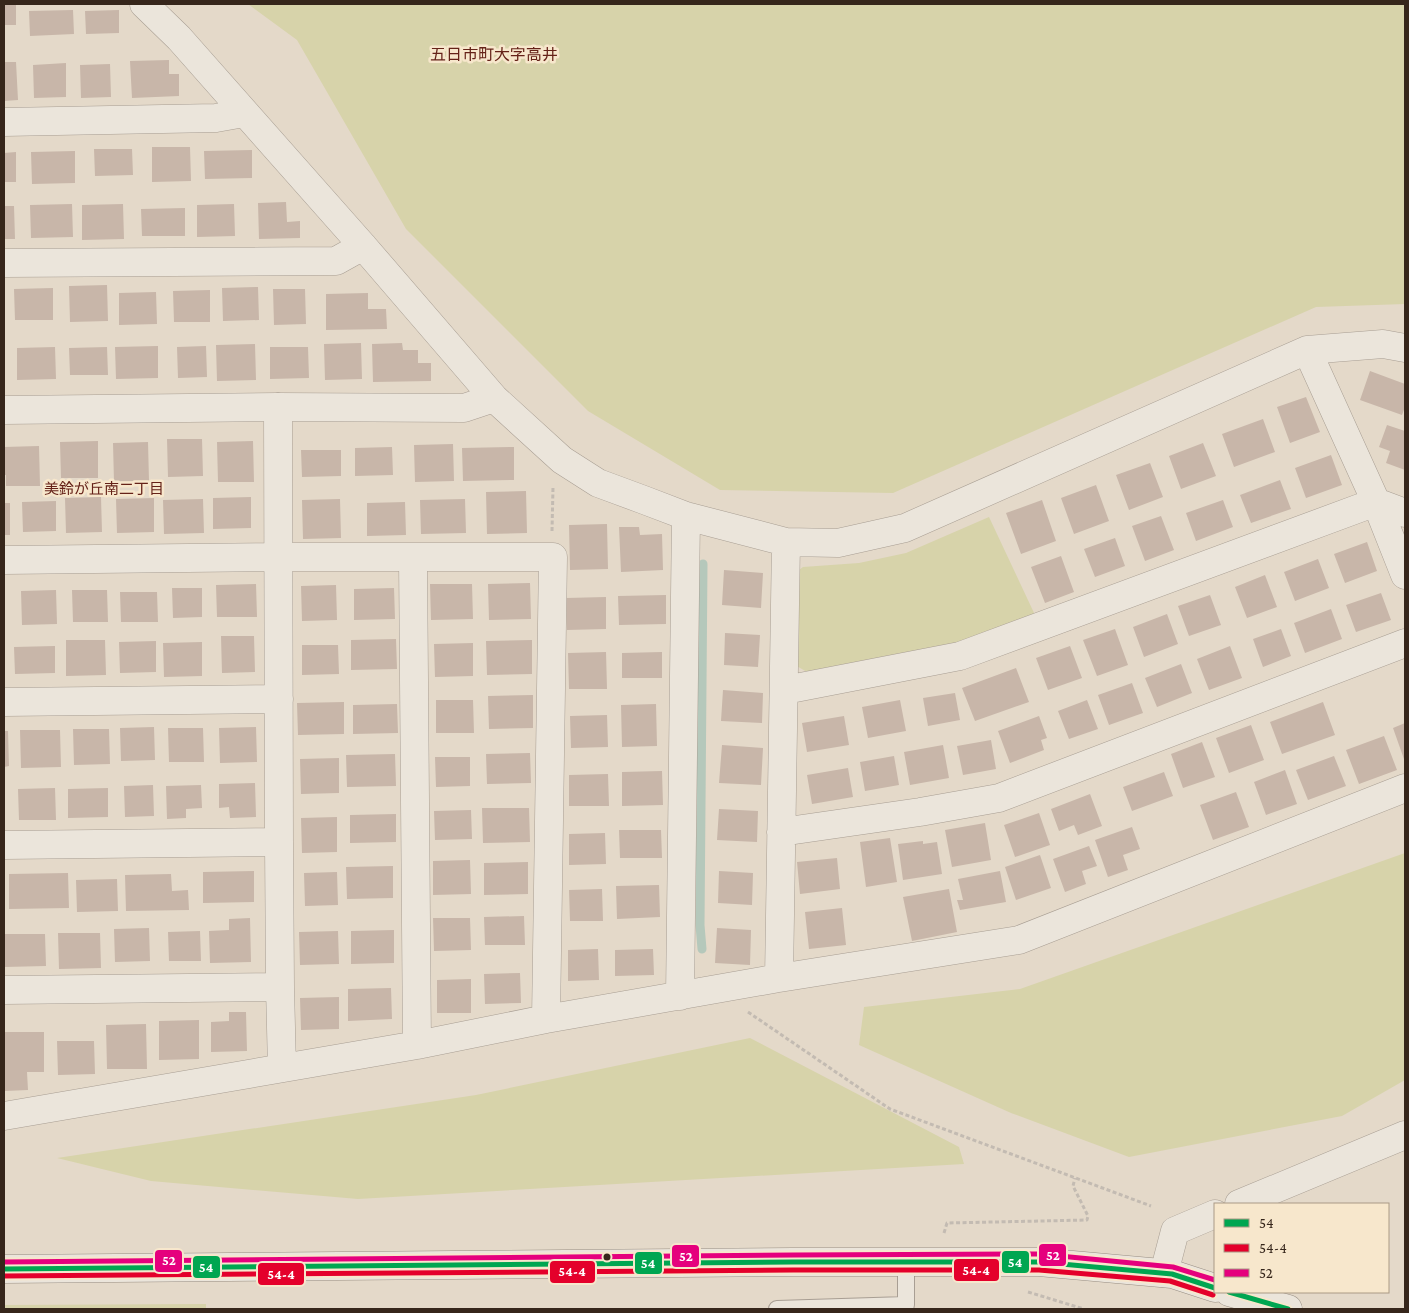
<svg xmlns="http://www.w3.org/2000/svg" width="1409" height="1313" font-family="'Crimson Pro','Noto Sans JP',serif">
<rect width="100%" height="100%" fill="#e4d9c9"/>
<path fill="#d7d3aa" d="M248,4H1405V304L1316,307L893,493L720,490L588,411L406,229L297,40Z
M989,517L1035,615L960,644L807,672L795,665L791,576L803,567L859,563L906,553Z
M1405,853V1080L1342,1116L1129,1157L1011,1113L859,1045L864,1007L1020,989Z
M750,1038L959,1147L964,1164L358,1199L151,1181L57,1158L476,1095Z
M206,1304V1309H4V1305Z"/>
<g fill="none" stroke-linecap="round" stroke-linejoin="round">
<path stroke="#b5c8bb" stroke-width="9" d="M702,949L700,925L703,564"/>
</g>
<path fill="#c8b6a9" d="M4,4H16V25H4Z
M73,10L74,34L30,36L29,11Z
M119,10V33L86,34L85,11Z
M169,60V74H179V96L132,98L130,61Z
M4,62H16L18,100L4,101Z
M66,63V97L34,98L33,65Z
M110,64L111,97L81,98L80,65Z
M152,147H190L191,181L152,182Z
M94,149H132L133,175L95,176Z
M252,150V178L205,179L204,151Z
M75,151V183L32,184L31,152Z
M16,152V182H4V153Z
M286,202L287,222L300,221V238L259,239L258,203Z
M72,204L73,237L31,238L30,205Z
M123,204L124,239L82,240V205Z
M234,204L235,236L197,237V205Z
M4,206H14L15,239H4Z
M185,208V236H142L141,209Z
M107,285L108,321L70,322L69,286Z
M258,287L259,320L223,321L222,288Z
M53,288V320H15L14,289Z
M273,289H305L306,324L274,325Z
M210,290V322H174L173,291Z
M156,292L157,324L119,325V293Z
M368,293V309H386L387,329L326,330V294Z
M361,343L362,379L325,380L324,344Z
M402,343L403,350H418V363H431V381L373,382L372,344Z
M255,344L256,380L217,381L216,345Z
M158,346V378L116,379L115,347Z
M206,346L207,377L178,378L177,347Z
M55,347L56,379L17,380V348Z
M107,347L108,375H70L69,348Z
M270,347H308L309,378L270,379Z
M1370,371L1405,384V407L1402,415L1360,400Z
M1306,397L1320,432L1290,443L1277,407Z
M1263,419L1275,452L1234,467L1222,434Z
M1387,425L1405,431V470L1386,463L1390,451L1379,447Z
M167,439H202L203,476L168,477Z
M98,441V478H61L60,442Z
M253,441L254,482H218L217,442Z
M148,442L149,481L114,482L113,443Z
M1203,443L1216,476L1181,489L1169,456Z
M453,444L454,481L415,482L414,445Z
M39,446L40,486H6V475H4V447Z
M392,447L393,475L355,476V448Z
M514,447V480L463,481L462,448Z
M301,450H341V476L302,477Z
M1331,455L1342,485L1306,498L1295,468Z
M1150,463L1163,497L1129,510L1116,475Z
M1280,480L1291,509L1251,523L1240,495Z
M1096,485L1109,521L1074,534L1061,498Z
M526,491L527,533L487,534L486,492Z
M101,497L102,532L66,533L65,498Z
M251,497V528L213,529V498Z
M154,498V532L117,533L116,499Z
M203,499L204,533L164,534L163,500Z
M340,499L341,538L303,539L302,500Z
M465,499L466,533L421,534L420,500Z
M1042,500L1056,541L1021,554L1006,513Z
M1223,500L1233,527L1196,541L1186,513Z
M56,501V531L23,532L22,502Z
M405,502L406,535L367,536V503Z
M4,503H10V535H4Z
M1161,516L1174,550L1145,561L1132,526Z
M607,524L608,569L570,570L569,525Z
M619,527H639L640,535L662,534L663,570L621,572Z
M1115,538L1125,566L1095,577L1084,549Z
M1367,542L1377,571L1345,583L1334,554Z
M1061,556L1074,592L1045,603L1031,567Z
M1318,559L1329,588L1295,601L1284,572Z
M724,570L763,573L761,608L722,605Z
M1265,575L1277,607L1247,618L1235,587Z
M530,583L531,619L489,620L488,584Z
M256,584L257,617H217L216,585Z
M430,584H472L473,619L431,620Z
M336,585L337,620L302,621L301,586Z
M172,588H202V617L173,618Z
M394,588L395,619L354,620V589Z
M56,590L57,624L22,625L21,591Z
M72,590H107L108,622H73Z
M120,592H157L158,622H121Z
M1381,593L1391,620L1356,632L1346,605Z
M666,595V624L619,625L618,596Z
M1210,595L1221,625L1189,636L1178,606Z
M606,597V629L567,630L566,598Z
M1331,609L1342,639L1305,653L1294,623Z
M1167,614L1178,644L1144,657L1133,627Z
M1115,629L1128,665L1097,676L1083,640Z
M1281,629L1291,656L1263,667L1253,639Z
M725,633L760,635L758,667L724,665Z
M221,636H254L255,672L222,673Z
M396,639L397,669L351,670V640Z
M66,640H105L106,675L66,676Z
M532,640V674L487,675L486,641Z
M156,641V672L120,673L119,642Z
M202,642V676L164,677L163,643Z
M473,643V676L435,677L434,644Z
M302,645H338L339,674L302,675Z
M55,646V673L15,674L14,647Z
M1070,646L1082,678L1048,690L1036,658Z
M1230,646L1242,678L1209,690L1197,659Z
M606,652L607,689H569L568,653Z
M662,652V678H622V653Z
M1181,664L1192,693L1157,707L1145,678Z
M1016,668L1029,702L975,721L962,688Z
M1132,683L1143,713L1109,725L1098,695Z
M723,690L763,693L762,723L721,721Z
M955,693L960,720L928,726L923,698Z
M533,695V728L489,729L488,696Z
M436,700H473L474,733H436Z
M900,700L906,731L868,738L862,707Z
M1087,700L1098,729L1069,739L1058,711Z
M344,702V734L298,735L297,703Z
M1323,702L1335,735L1282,754L1270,722Z
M397,704L398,733L353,734V705Z
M656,704L657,746L622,747L621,705Z
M607,715L608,747L571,748L570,716Z
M844,716L849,745L807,752L802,723Z
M1039,716L1047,738L1041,740L1044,750L1010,763L998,731Z
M1405,723V762L1393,728Z
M1251,725L1264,760L1229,773L1216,738Z
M154,727L155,760L121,761L120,728Z
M256,727L257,762L220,763L219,728Z
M168,728H203L204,762H169Z
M73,729H109L110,764L74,765Z
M20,730H60L61,767L21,768Z
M4,731H8L9,766L4,767Z
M1384,736L1397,770L1359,784L1346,750Z
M991,740L996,769L963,775L957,746Z
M1202,742L1215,777L1183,788L1171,754Z
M722,745L763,748L761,785L719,783Z
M943,745L949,778L910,785L904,752Z
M530,753L531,783L487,784L486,754Z
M395,754L396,786L347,787L346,755Z
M894,756L899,785L865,791L860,762Z
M1334,756L1346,786L1308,800L1296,770Z
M435,757H470V786L436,787Z
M339,758V793L301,794L300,759Z
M848,768L853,797L812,804L807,775Z
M1285,770L1297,804L1266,815L1254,782Z
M662,771L663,805L622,806V772Z
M1164,772L1173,796L1132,811L1123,787Z
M608,774L609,806H569V775Z
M255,783L256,817L230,818L229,807L219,808V784Z
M153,785L154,816L125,817L124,786Z
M201,785L202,808L186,809V818L167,819L166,786Z
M55,788L56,820H19L18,789Z
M108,788V817L68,818V789Z
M1236,792L1249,827L1213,840L1200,805Z
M1090,794L1102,826L1078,835L1074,825L1059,831L1051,809Z
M482,808H529L530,842L483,843Z
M719,809L758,811L757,842L717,840Z
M471,810L472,839L435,840L434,811Z
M1039,813L1050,845L1015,857L1004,825Z
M396,814V842L350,843V815Z
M337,817V852L302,853L301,818Z
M985,823L991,860L952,867L945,830Z
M1132,827L1140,849L1123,855L1128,870L1108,877L1095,840Z
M619,830H661L662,858H620Z
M605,833L606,864L569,865V834Z
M890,838L897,882L866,887L860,842Z
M923,841V844L937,842L942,874L903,880L898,844Z
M1089,846L1097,866L1082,871L1086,884L1065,892L1053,859Z
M1040,855L1051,888L1016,900L1005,867Z
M837,858L840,889L800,894L797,862Z
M470,860L471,894L433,895V861Z
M528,862V894L484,895V863Z
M393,866V898L347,899L346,867Z
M254,871V902L203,903V872Z
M719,871L753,873L752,905L718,903Z
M1000,871L1006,902L960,910L957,900H963L958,879Z
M337,872L338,905L305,906L304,873Z
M68,873L69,908L9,909V874Z
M171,874L172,891L188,890L189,910L126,911L125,875Z
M117,879L118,911L77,912L76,880Z
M659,885L660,917L617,919L616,886Z
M602,889L603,921H570L569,890Z
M949,889L957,932L912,941L903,897Z
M842,908L846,945L809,949L805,912Z
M524,916L525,945H485L484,917Z
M250,918L251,962L210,963L209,931L229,930V919Z
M433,918H470L471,950L434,951Z
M149,928L150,961L115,962L114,929Z
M717,928L751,930L750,965L715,963Z
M394,930V963L351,964V931Z
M200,931L201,961H169L168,932Z
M338,931L339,964L300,965L299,932Z
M58,933H100L101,968L59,969Z
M4,934H45L46,966L4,967Z
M598,949L599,980L568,981V950Z
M653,949L654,975L615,976V950Z
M520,973L521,1003L485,1004L484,974Z
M471,979V1013H437V980Z
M391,988L392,1019L348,1021V989Z
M339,997V1029L301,1030L300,998Z
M229,1012H246L247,1051L211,1052V1022L229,1021Z
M199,1020V1059L159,1060V1021Z
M146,1024L147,1069H107L106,1025Z
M4,1032H44V1072H27L28,1090L5,1091Z
M57,1041H94L95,1074L58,1075Z"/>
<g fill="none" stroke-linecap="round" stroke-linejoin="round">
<defs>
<path id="lane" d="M777,1309L906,1305V1262"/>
<path id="street" d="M144,4L179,38L363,246L494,398L562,460L598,483L644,500L686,516L786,542L838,543L905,528L1307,350L1383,344L1405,348
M4,122L216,118L244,113
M4,263L336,261L363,246
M1307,350L1376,502L1405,575
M278,407L279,842L280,987L282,1068
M4,410L278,407L464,408L494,398
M413,558L417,1045
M4,560L278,557H553L546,1019
M785,690L960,656L1376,502L1405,513
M4,702L279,699
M781,832L920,812L999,798L1405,643
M4,845L279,842
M779,978L786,542
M4,990L280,987
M680,996L686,516
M4,1116L417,1045L546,1019L779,978L1019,940L1405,788
M1239,1204L1405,1135
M1164,1273L1175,1231L1215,1214"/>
<path id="secondary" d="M4,1269L793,1262H1039L1172,1274L1215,1288
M1229,1292L1288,1309"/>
</defs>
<use href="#lane" stroke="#a89e93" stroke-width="18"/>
<use href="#street" stroke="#a89e93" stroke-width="29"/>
<use href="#secondary" stroke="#988e83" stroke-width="29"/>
<path stroke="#c3bbb2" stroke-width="3" stroke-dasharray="4 2.5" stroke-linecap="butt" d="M552,531L553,487
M748,1012L890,1109L1151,1206
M944,1233L947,1223L1087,1220L1088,1216L1073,1186L1075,1178
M1028,1292L1084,1309"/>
<use href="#lane" stroke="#ebe5db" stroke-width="16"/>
<use href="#street" stroke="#ebe5db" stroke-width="28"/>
<use href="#secondary" stroke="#ebe5db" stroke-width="28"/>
<defs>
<path id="bus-1" d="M4,1269L793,1262H1039L1172,1274L1215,1288
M1229,1292L1288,1309"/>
<path id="bus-2" d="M4,1276L793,1270H1039L1170,1281L1213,1295"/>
<path id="bus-3" d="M4,1262L793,1255L1039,1254L1173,1267L1215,1280"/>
</defs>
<use href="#bus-1" stroke="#f7e7cc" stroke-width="9"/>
<use href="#bus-2" stroke="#f7e7cc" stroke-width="9"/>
<use href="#bus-3" stroke="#f7e7cc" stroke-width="9"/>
<use href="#bus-1" stroke="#00a651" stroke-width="5"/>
<use href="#bus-2" stroke="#e4002b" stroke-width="5"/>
<use href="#bus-3" stroke="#e5007d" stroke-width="5"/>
</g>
<circle fill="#36261b" stroke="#f7e7cc" stroke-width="2" cx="607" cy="1257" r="4.5"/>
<g text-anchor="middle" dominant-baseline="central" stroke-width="5" stroke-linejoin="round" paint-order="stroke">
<g font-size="15" fill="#652218" stroke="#f7e7cc">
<text x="104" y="489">美鈴が丘南二丁目</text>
</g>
<g font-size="16" fill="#652218" stroke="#f7e7cc">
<text x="494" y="54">五日市町大字高井</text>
</g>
</g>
<g stroke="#f7e7cc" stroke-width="2">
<rect x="1038" y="1243" width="29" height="24" rx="5" fill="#e5007d"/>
<rect x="671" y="1244" width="29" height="24" rx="5" fill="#e5007d"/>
<rect x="154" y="1249" width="29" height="24" rx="5" fill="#e5007d"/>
<rect x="1001" y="1250" width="29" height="24" rx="5" fill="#00a651"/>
<rect x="634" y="1251" width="29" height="24" rx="5" fill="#00a651"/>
<rect x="192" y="1255" width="29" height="24" rx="5" fill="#00a651"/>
<rect x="953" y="1258" width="47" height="24" rx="5" fill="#e4002b"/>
<rect x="549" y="1260" width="47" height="24" rx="5" fill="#e4002b"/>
<rect x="257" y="1262" width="48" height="24" rx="5" fill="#e4002b"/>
</g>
<g font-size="14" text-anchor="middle" font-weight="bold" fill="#fff">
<text x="1053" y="1260">52</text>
<text x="686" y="1261">52</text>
<text x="169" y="1265">52</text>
<text x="1015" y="1267">54</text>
<text x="648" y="1268">54</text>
<text x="206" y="1272">54</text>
<text x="976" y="1275">54-4</text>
<text x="572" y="1276">54-4</text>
<text x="281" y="1279">54-4</text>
</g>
<rect width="1409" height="1313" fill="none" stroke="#36261b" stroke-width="10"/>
<rect x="1214" y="1203" width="175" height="90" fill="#f7e7cc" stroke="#aa9a85"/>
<rect x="1224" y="1219" width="25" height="8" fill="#00a651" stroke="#aa9a85"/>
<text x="1259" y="1228" font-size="15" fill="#36261b">54</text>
<rect x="1224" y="1244" width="25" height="8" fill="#e4002b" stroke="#aa9a85"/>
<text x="1259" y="1253" font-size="15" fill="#36261b">54-4</text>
<rect x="1224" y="1269" width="25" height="8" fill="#e5007d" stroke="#aa9a85"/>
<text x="1259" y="1278" font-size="15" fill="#36261b">52</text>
</svg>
